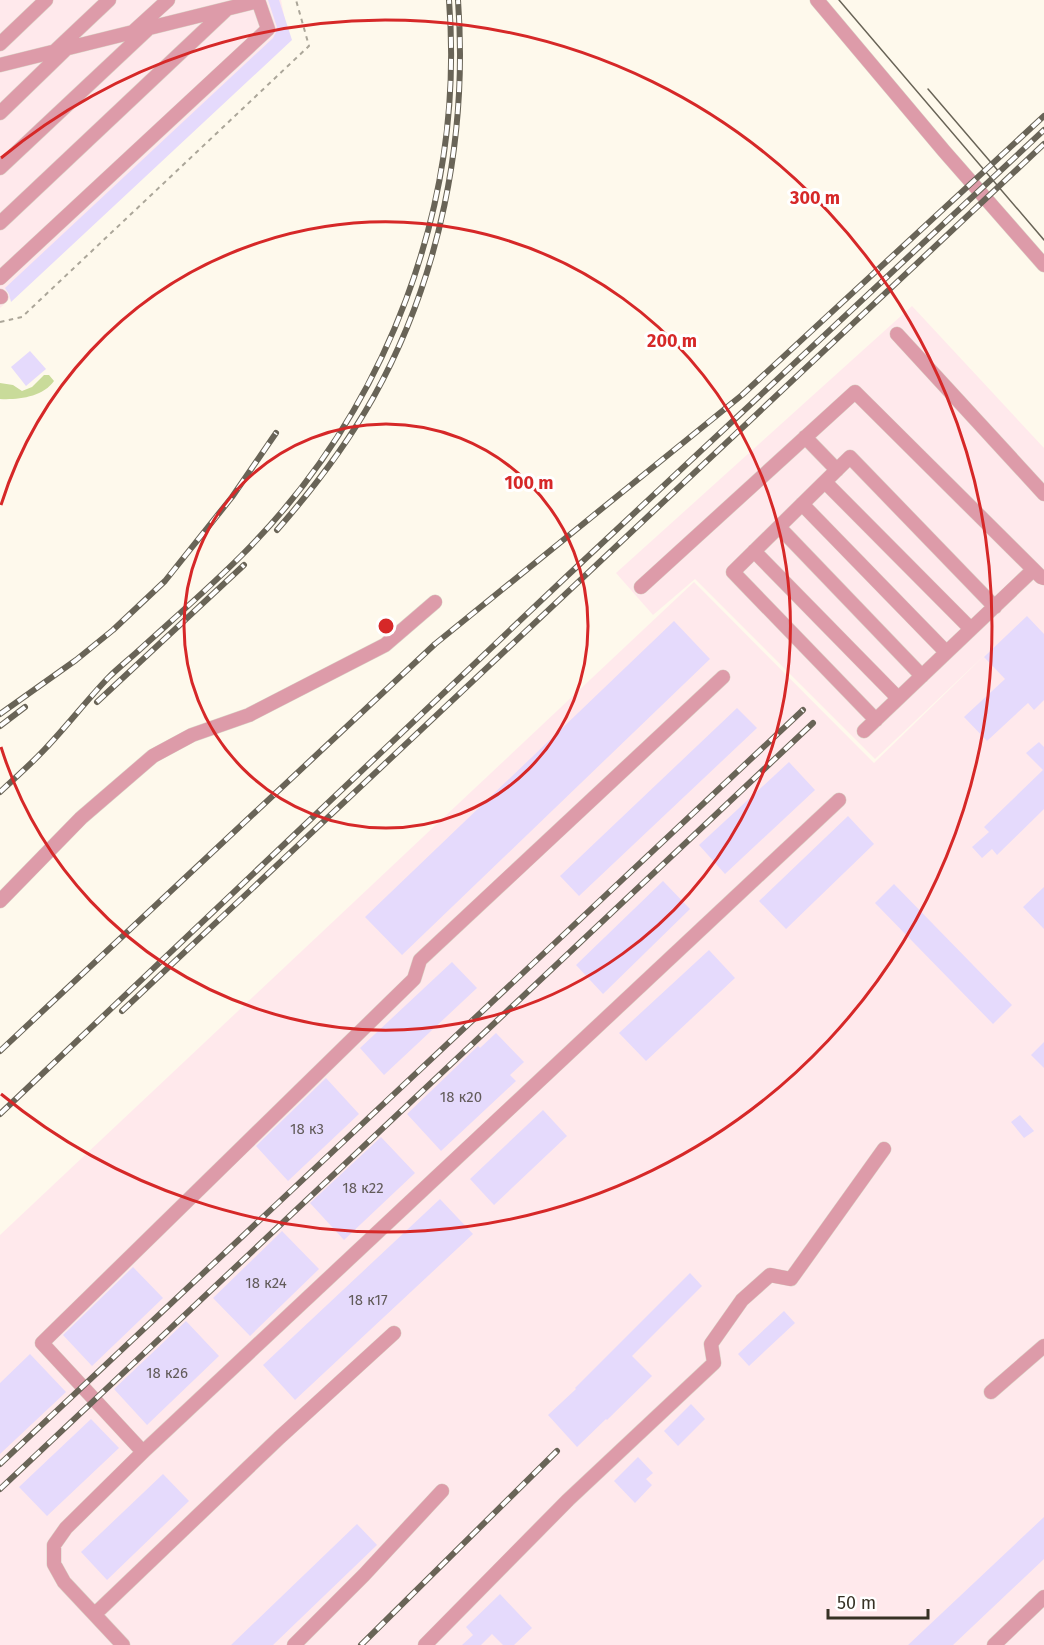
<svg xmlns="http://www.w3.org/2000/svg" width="1044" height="1645" font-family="'Fira Sans',sans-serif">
<rect width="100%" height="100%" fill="#fef9ec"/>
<path fill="#ffe9ec" d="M0,0H281L289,41L0,308Z
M912,306L1044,448V1645H0V1235L694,582L874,763L990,650L875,759L695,579L653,615L616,573Z"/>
<path fill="#c9db9a" d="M44,375H49L54,381C43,397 18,400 0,399V383L13,385L22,391L32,387Z"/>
<path fill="#e5dafc" d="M268,0H279L292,40L11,302L9,294L5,288L273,38L276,32L277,27Z
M30,351L46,369L26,386L11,367Z
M1027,616L1044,634V700L1034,710L1028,703L987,741L964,717L1005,679L984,657Z
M674,621L710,659L402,955L365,917Z
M737,708L757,728L579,896L560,876Z
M1039,742L1044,747V809L997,855L992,849L982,858L972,847L989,832L984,827L1043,770L1026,753Z
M789,762L815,790L725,874L699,845Z
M848,816L874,844L786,929L759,901Z
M663,881L690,909L603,994L576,965Z
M894,884L1012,1005L993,1024L875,903Z
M1044,887V929L1023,907Z
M709,950L735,978L646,1061L619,1033Z
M452,962L477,988L384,1075L360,1048Z
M496,1033L524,1062L510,1075L516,1081L441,1151L407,1114L478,1046L480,1048Z
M1044,1042V1068L1031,1055Z
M326,1078L359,1114L288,1181L256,1146Z
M543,1110L567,1136L494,1205L470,1179Z
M1020,1115L1034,1131L1024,1138L1011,1122Z
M381,1137L415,1173L344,1240L310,1203Z
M440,1199L473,1234L295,1400L263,1365Z
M282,1231L319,1269L250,1336L213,1298Z
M133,1267L163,1298L92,1366L63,1335Z
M690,1273L702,1286L632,1356L652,1376L607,1420L606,1419L577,1447L548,1415L576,1389L575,1388Z
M784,1311L795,1323L749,1366L738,1354Z
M186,1321L219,1356L147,1425L114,1389Z
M30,1354L66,1392L0,1454V1383Z
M691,1404L705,1419L678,1446L664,1431Z
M91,1419L119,1448L47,1516L19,1487Z
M638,1457L653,1473L646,1479L652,1485L635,1503L614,1481Z
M163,1474L189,1501L107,1580L81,1552Z
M1044,1517V1559L953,1645H908Z
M357,1524L377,1545L273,1645H231Z
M500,1594L532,1628L514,1645H503L492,1634L481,1645H462L473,1635L466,1627Z"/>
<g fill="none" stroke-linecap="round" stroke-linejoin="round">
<defs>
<path id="minor" d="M817,0L944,151L1044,265
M134,31L168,0
M0,44L46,0
M56,50L109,0
M0,65L258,1
M0,113L65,50
M0,168L147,30
M0,223L227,9
M0,278L268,29L258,0
M0,296L1,297
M897,334L1044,494
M805,437L837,470
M825,482L971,629
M802,504L946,652
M779,527L922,676
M754,551L898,698
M641,587L855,392L1041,577L1044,578
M876,720L733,572L850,457L995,607
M864,731L1033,570
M0,901L81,818L153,756L192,735L249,715L385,645L435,602
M991,1392L1044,1346
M143,1452L839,800
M95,1614L279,1438L394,1333
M123,1645L64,1582L54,1564V1545L66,1528L143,1452L42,1343L414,979L420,960L723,677
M294,1645L364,1575L442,1491
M425,1645L568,1500L714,1363L711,1344L742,1300L770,1275L791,1279L884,1149
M994,1645L1044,1597"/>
</defs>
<use href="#minor" stroke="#dad5c8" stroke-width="15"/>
<path stroke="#aba699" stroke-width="2" stroke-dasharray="4.5 4.5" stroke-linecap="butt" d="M0,322L22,317L309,46L296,0"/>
<use href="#minor" stroke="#dd9ba9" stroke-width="14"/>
<path stroke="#696457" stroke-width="1.5" d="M839,0L1044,240
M928,89L1000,173"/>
<defs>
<path id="rail" d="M277,530C313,489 346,446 373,398C440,278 468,137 458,0
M97,702L244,565
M0,714L76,660L113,630L165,581L232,497L276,433
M0,726L25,707
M0,792C15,778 31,764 45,749C67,726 86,701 108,678C117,669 127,661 137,652C172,620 208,589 242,555C387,410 465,205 449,0
M122,1011L1044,144
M0,1051L435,644L742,395L1044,116
M0,1114L567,576L1044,130
M0,1464L803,710
M0,1489L813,723
M361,1645L557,1451"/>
</defs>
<use href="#rail" stroke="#696457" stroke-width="6"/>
<use href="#rail" stroke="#fff" stroke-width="4" stroke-dasharray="11" stroke-linecap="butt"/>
</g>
<g fill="none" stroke="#d62828" stroke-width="3">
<circle cx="386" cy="626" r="202"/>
<path d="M1 505A404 404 0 1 1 1 747"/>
<path d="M1 158A606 606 0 1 1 1 1094"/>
</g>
<g text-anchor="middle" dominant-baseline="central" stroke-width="6" stroke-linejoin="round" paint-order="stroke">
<g font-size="15" fill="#625b5a">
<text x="461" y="1097">18 к20</text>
<text x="307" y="1129">18 к3</text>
<text x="363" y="1188">18 к22</text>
<text x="266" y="1283">18 к24</text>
<text x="368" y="1300">18 к17</text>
<text x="167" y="1373">18 к26</text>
</g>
</g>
<circle cx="386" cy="626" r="9" fill="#d62828" stroke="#fff" stroke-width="3"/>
<g font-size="18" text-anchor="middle" font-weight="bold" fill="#d62828" stroke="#fff" stroke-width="6" stroke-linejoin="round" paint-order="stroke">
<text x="815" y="204">300 m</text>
<text x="672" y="347">200 m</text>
<text x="529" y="489">100 m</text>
</g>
<path d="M828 1609v9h100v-9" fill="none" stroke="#363124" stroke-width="3"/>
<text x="837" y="1609" font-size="18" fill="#363124" stroke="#ffffff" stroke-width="4.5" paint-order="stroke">50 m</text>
</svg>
